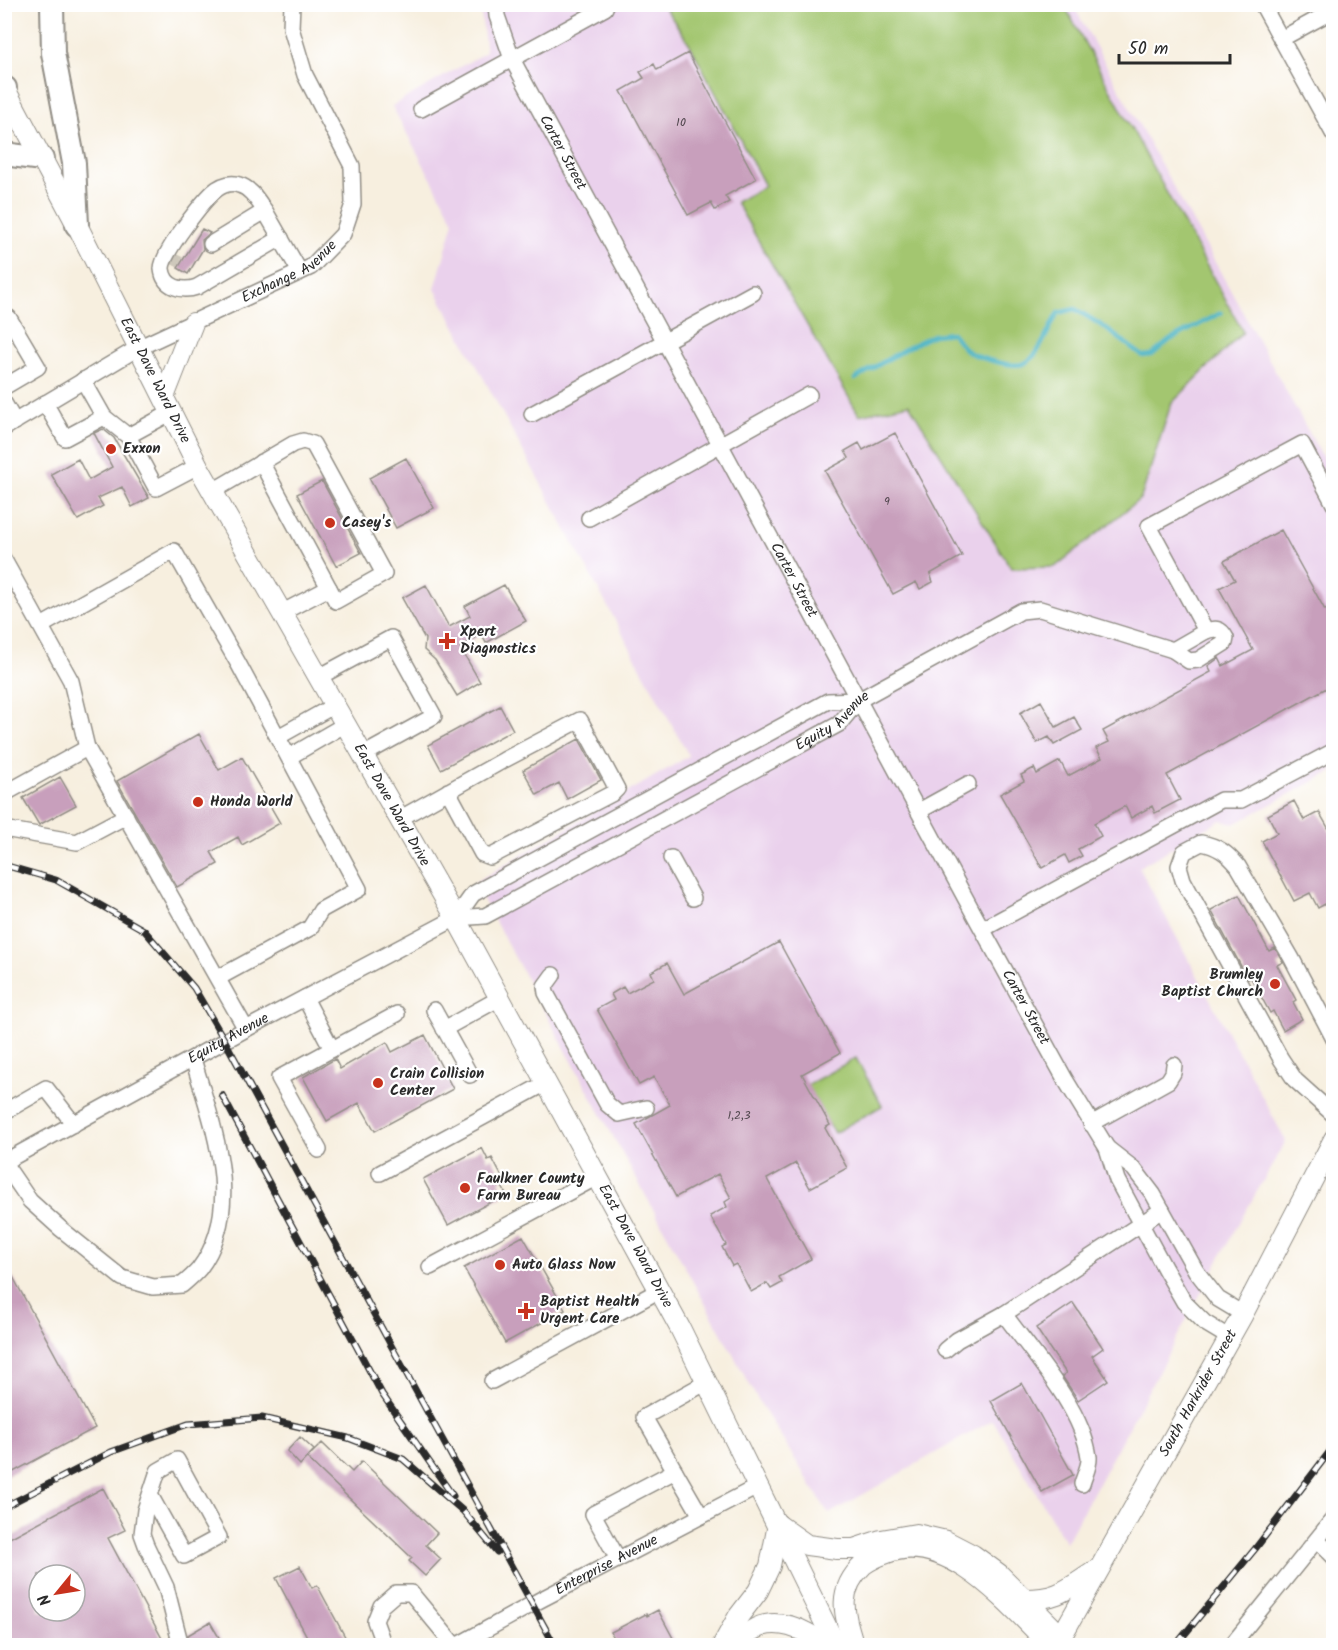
<svg xmlns="http://www.w3.org/2000/svg" width="1338" height="1650" font-family="Kalam,sans-serif">
<rect width="100%" height="100%" fill="#fff"/>
<filter id="ink" filterUnits="userSpaceOnUse"><feTurbulence type="fractalNoise" baseFrequency=".0167" numOctaves="2"/><feDisplacementMap in="SourceGraphic" scale="12" xChannelSelector="R" yChannelSelector="G"/><feConvolveMatrix kernelMatrix="1 2 1 2 8 2 1 2 1" color-interpolation-filters="sRGB"/></filter>
<filter id="wash" filterUnits="userSpaceOnUse"><feTurbulence type="fractalNoise" baseFrequency=".008" numOctaves="4" result="noise"/><feDisplacementMap in="SourceGraphic" scale="24" xChannelSelector="R" yChannelSelector="G"/><feGaussianBlur stdDeviation="1.35" result="paint"/><feColorMatrix in="noise" values="0 0 0 0 0 0 0 0 0 0 0 0 0 0 0 0 0 1.4 0 .05"/><feComposite in="paint" operator="in"/></filter>
<g filter="url(#wash)">
<rect width="100%" height="100%" fill="#f7efdf"/>
<path fill="#ead1ec" d="M480,5H1073L1333,476V771L1234,824L1221,820L1139,867L1286,1141L1236,1228L1066,1543L993,1420L829,1514L758,1400L474,883L689,756L435,289L454,221L392,106L486,52Z"/>
<path fill="#a3c670" stroke="#67784e" stroke-width="1.5" d="M663,5H1064L1243,332L1171,404L1141,498L1055,567L1011,568L909,404L859,415L736,202L765,186L689,43Z
M856,1058L882,1106L834,1133L807,1085Z"/>
<g fill="none" stroke-linecap="round" stroke-linejoin="round">
<path stroke="#47b2c4" stroke-width="4.5" d="M855,379L905,349L933,335L952,333C957,339 962,347 967,351C977,358 1015,369 1025,363C1040,356 1049,327 1058,313L1075,309L1101,325L1143,356L1152,355L1170,340L1221,313"/>
</g>
<g id="blocks">
<path fill="#c89fbc" fill-rule="evenodd" d="M688,53L756,179L725,196L729,202L715,210L711,203L688,215L621,91L644,78L640,72L654,64L657,70Z
M202,229L210,233L202,240L203,249L188,274L178,268Z
M103,429L114,438L149,498L132,507L122,487L98,498L103,506L78,520L51,474L78,459L89,480L112,467L94,433Z
M895,433L962,556L930,574L933,582L920,589L916,582L893,594L825,471L849,458L845,451L859,443L863,450Z
M406,458L434,508L396,528L369,478Z
M322,481L361,553L336,566L297,494Z
M1281,530L1325,610L1334,606V684L1167,775L1180,800L1155,813L1152,806L1131,818L1125,806L1094,823L1101,836L1078,849L1082,856L1069,863L1065,855L1042,868L1000,794L1024,781L1021,775L1034,768L1037,774L1060,761L1068,776L1102,758L1096,748L1109,742L1103,731L1211,672L1208,666L1219,658L1223,666L1253,650L1219,588L1235,580L1224,561Z
M426,585L449,627L470,616L465,606L504,585L526,621L486,643L481,634L460,647L480,682L457,696L435,660L424,650L425,639L402,598Z
M1041,701L1056,727L1074,717L1082,730L1054,745L1049,737L1037,743L1020,713Z
M500,706L513,730L441,769L428,745Z
M199,734L219,770L242,757L280,823L242,845L238,837L211,852L218,864L177,887L117,781Z
M579,739L601,780L567,799L559,783L537,795L523,770Z
M60,777L76,805L39,825L23,798Z
M1294,801L1304,820L1319,812L1334,838V899L1318,908L1310,893L1294,901L1262,841L1277,833L1268,815Z
M1239,895L1269,951L1275,948L1283,962L1277,965L1296,1000L1293,1002L1302,1019L1283,1030L1273,1011L1270,1013L1251,978L1248,979L1211,910Z
M779,942L840,1053L802,1074L830,1125L825,1128L847,1168L810,1188L796,1163L767,1179L811,1259L779,1277L782,1283L771,1289L767,1283L751,1292L736,1264L732,1266L722,1247L726,1245L710,1216L727,1207L725,1202L731,1198L718,1174L676,1197L636,1124L670,1105L654,1077L639,1085L597,1009L614,1000L611,994L623,987L627,993L654,979L651,972L667,963L684,994Z
M425,1035L453,1089L375,1131L359,1103L327,1121L303,1077L335,1059L340,1069L387,1042L392,1052Z
M482,1148L488,1160L492,1158L503,1179L499,1181L506,1194L448,1225L423,1179Z
M523,1236L565,1310L505,1343L464,1268Z
M13,1277L95,1428L4,1477V1281Z
M1073,1303L1103,1348L1092,1356L1108,1380L1078,1400L1062,1376L1066,1373L1036,1328Z
M1022,1383L1073,1475L1042,1492L991,1401Z
M300,1437L314,1450L300,1465L287,1451Z
M322,1443L352,1472L362,1461L437,1533L426,1545L441,1559L425,1576L409,1561L412,1558L307,1458Z
M103,1488L125,1530L108,1538L166,1646H4V1541ZM39,1575H75V1611H39Z
M300,1566L312,1588L317,1585L350,1646H312L276,1578Z
M658,1610L674,1640L663,1646H618L611,1632L646,1614L647,1616Z
M210,1622L224,1646H190L188,1635Z"/>
</g>
</g>
<g filter="url(#ink)">
<use href="#blocks" fill-opacity="0" stroke="#918d85" stroke-width="1.5"/>
<g fill="none" stroke-linecap="round" stroke-linejoin="round">
<path stroke="#cec8bb" stroke-width="15" stroke-dasharray="15 8" stroke-linecap="butt" d="M171,264L176,254"/>
<defs>
<g id="minor">
<path id="s1" d="M496,4L497,16L512,59L975,916L1066,1081L1107,1148L1117,1180L1165,1269L1184,1302L1205,1323L1230,1338"/>
<path d="M1262,4L1334,135"/>
<path d="M1281,39L1334,10"/>
<path d="M421,109L605,8"/>
<path d="M265,211C258,201 251,188 239,185C232,182 223,185 217,189C205,198 161,254 162,269C164,288 183,292 197,287L281,238"/>
<path d="M211,244L265,211L300,272"/>
<path d="M4,318H9L38,367L4,387"/>
<path d="M83,380L104,417"/>
<path d="M4,403L15,422"/>
<path d="M45,403L65,438L104,417L128,436"/>
<path d="M172,412L128,436L156,488L198,466"/>
<path d="M532,414L753,293"/>
<path id="s2" d="M4,428L138,348L311,267L343,234L353,204L352,166L305,75L291,28L292,4"/>
<path d="M261,462L329,588"/>
<path d="M213,491L293,444L303,441L313,444L384,574L336,601L329,588L283,612"/>
<path d="M589,518L809,395"/>
<path d="M4,560L71,681L87,748L246,1029"/>
<path d="M41,626L174,551L238,663L359,889L321,910L310,928L218,978"/>
<path d="M1173,650L1189,661L1198,660L1225,643L1226,638C1221,628 1216,628 1206,631"/>
<path d="M319,677L391,638L434,716L363,755"/>
<path d="M278,737L335,705"/>
<path d="M289,757L346,724"/>
<path d="M4,794L87,748"/>
<path d="M919,811L968,784"/>
<path d="M399,819L504,760L580,720L617,789L613,793L490,857L482,854L448,791"/>
<path d="M4,829L77,842L126,816"/>
<path d="M671,858L693,898"/>
<path d="M456,918L473,894L828,701L859,700"/>
<path d="M983,929L1221,800H1241L1334,751"/>
<path d="M553,975L545,986L546,993L607,1104L619,1114L646,1108"/>
<path d="M305,998L332,1049"/>
<path d="M434,1010L470,1075"/>
<path d="M444,1029L500,998"/>
<path d="M1334,1039L1291,957L1238,866C1227,853 1218,846 1201,843L1184,852L1179,866L1183,880L1281,1059L1295,1080L1334,1115"/>
<path d="M4,1112L46,1088L74,1124"/>
<path d="M1091,1124L1168,1081L1173,1073L1174,1065"/>
<path d="M1107,1148L1134,1169L1153,1194L1196,1271L1218,1299L1243,1314"/>
<path d="M319,1150L279,1078L397,1014"/>
<path id="s3" d="M4,1162L246,1029L456,918L485,916L839,724L859,700L1021,611L1040,609L1173,650L1206,631L1149,526L1302,444L1334,504"/>
<path d="M4,1163L30,1201L61,1229L122,1278L153,1287L182,1285C188,1280 194,1275 199,1269C246,1207 212,1124 193,1059"/>
<path d="M380,1173L546,1083"/>
<path d="M430,1267L597,1177"/>
<path d="M1004,1314C1033,1354 1082,1408 1089,1457C1090,1465 1084,1476 1082,1484"/>
<path d="M945,1350L957,1340L1004,1314L1162,1210"/>
<path d="M492,1381L660,1290"/>
<path d="M675,1471L644,1417L707,1382"/>
<path d="M150,1495L184,1556L219,1537L177,1460L158,1471L145,1510L142,1534L146,1545L166,1587L181,1646"/>
<path d="M1317,1540L1334,1557"/>
<path d="M618,1559L593,1514L675,1471L701,1516"/>
<path d="M384,1646L375,1621L381,1606L396,1593H411L455,1646"/>
<path id="s4" d="M456,1646L540,1600L759,1486"/>
<path d="M1231,1646L1334,1518"/>
</g>
<g id="major">
<path id="s5" d="M4,87L77,225L198,466L456,918L680,1328L836,1646"/>
<path d="M164,397L193,323"/>
<path d="M780,1526L807,1545L837,1549H854L881,1540L916,1534L946,1541L973,1555L999,1574L1061,1636"/>
<path d="M1025,1599C1059,1599 1067,1589 1095,1571"/>
<path d="M722,1646L738,1617L758,1591L770,1566L778,1524"/>
<path d="M739,1646C742,1641 746,1634 751,1631C775,1615 806,1629 825,1646"/>
<path d="M854,1646C844,1614 836,1591 863,1565C871,1559 878,1556 887,1553C948,1529 1012,1608 1051,1646"/>
<path id="s6" d="M1056,1646L1243,1314L1334,1139"/>
</g>
<path id="highway" d="M52,4L53,53L74,163L77,225
M4,88H5
M4,154L42,159"/>
</defs>
<use href="#minor" stroke="#918d85" stroke-width="18"/>
<use href="#major" stroke="#918d85" stroke-width="22"/>
<use href="#highway" stroke="#918d85" stroke-width="26"/>
<use href="#minor" stroke="#fff" stroke-width="15"/>
<use href="#major" stroke="#fff" stroke-width="20"/>
<use href="#highway" stroke="#fff" stroke-width="22"/>
<defs>
<path id="rail" d="M4,865L56,880L144,930L194,988L225,1041L555,1646
M222,1095L382,1394L453,1496
M4,1507L111,1452L188,1424L262,1418L348,1438L403,1459L463,1511L497,1552
M1175,1646L1255,1549L1334,1446"/>
</defs>
<use href="#rail" stroke="#2b2b2b" stroke-width="7"/>
<use href="#rail" stroke="#fff" stroke-width="4.5" stroke-dasharray="14" stroke-linecap="butt"/>
</g>
</g>
<g fill="#c8321e" stroke="#fff" stroke-width="2">
<circle cx="111" cy="449" r="6"/>
<circle cx="330" cy="523" r="6"/>
<path d="M444 632h6v6h6v6h-6v6h-6v-6h-6v-6h6z"/>
<circle cx="198" cy="802" r="6"/>
<circle cx="1275" cy="984" r="6"/>
<circle cx="378" cy="1083" r="6"/>
<circle cx="465" cy="1188" r="6"/>
<circle cx="500" cy="1265" r="6"/>
<path d="M523 1302h6v6h6v6h-6v6h-6v-6h-6v-6h6z"/>
</g>
<g text-anchor="middle" dominant-baseline="central" stroke-width="4.5" stroke-linejoin="round" paint-order="stroke">
<g font-size="12" fill="#52484f">
<text x="681" y="122">10</text>
<text x="887" y="501">9</text>
<text x="739" y="1115">1,2,3</text>
</g>
<g font-size="15" fill="#2b2b2b" stroke="#fff">
<text stroke="none"><textPath href="#s1" startOffset="164">Carter Street</textPath></text>
<text stroke="none"><textPath href="#s2" startOffset="326">Exchange Avenue</textPath></text>
<text stroke="none"><textPath href="#s5" startOffset="330">East Dave Ward Drive</textPath></text>
<text stroke="none"><textPath href="#s1" startOffset="650">Carter Street</textPath></text>
<text stroke="none"><textPath href="#s3" startOffset="942">Equity Avenue</textPath></text>
<text stroke="none"><textPath href="#s5" startOffset="816">East Dave Ward Drive</textPath></text>
<text stroke="none"><textPath href="#s1" startOffset="1136">Carter Street</textPath></text>
<text stroke="none"><textPath href="#s3" startOffset="256">Equity Avenue</textPath></text>
<text stroke="none"><textPath href="#s5" startOffset="1320">East Dave Ward Drive</textPath></text>
<text stroke="none"><textPath href="#s6" startOffset="290">South Harkrider Street</textPath></text>
<text stroke="none"><textPath href="#s4" startOffset="171">Enterprise Avenue</textPath></text>
</g>
<g font-size="15" font-weight="bold" fill="#2b2b2b" stroke="#fff" text-anchor="start">
<text x="123" y="449">Exxon</text>
<text x="342" y="523">Casey's</text>
<text x="460" y="632">Xpert<tspan x="460" dy="17">Diagnostics</tspan></text>
<text x="210" y="802">Honda World</text>
<text x="1263" y="975" text-anchor="end">Brumley<tspan x="1263" dy="17">Baptist Church</tspan></text>
<text x="390" y="1074">Crain Collision<tspan x="390" dy="17">Center</tspan></text>
<text x="477" y="1179">Faulkner County<tspan x="477" dy="17">Farm Bureau</tspan></text>
<text x="512" y="1265">Auto Glass Now</text>
<text x="540" y="1302">Baptist Health<tspan x="540" dy="17">Urgent Care</tspan></text>
</g>
</g>
<rect width="1338" height="1650" fill="none" stroke="#fff" stroke-width="24"/>
<g transform="translate(57 1593) rotate(240)"><circle r="28" fill="#ffffff" stroke="#aaaaaa" stroke-width="1.5"/>
<path d="M0-4.5L10 22L0 15L-10 22Z" fill="#c8321e"/>
<text y="-9" font-size="16" font-weight="bold" text-anchor="middle" fill="#2b2b2b">N</text>
</g>
<path d="M1119 54v9h111v-9" fill="none" stroke="#2b2b2b" stroke-width="3"/>
<text x="1128" y="54" font-size="18" fill="#2b2b2b" stroke="#ffffff" stroke-width="4.5" paint-order="stroke">50 m</text>
</svg>
